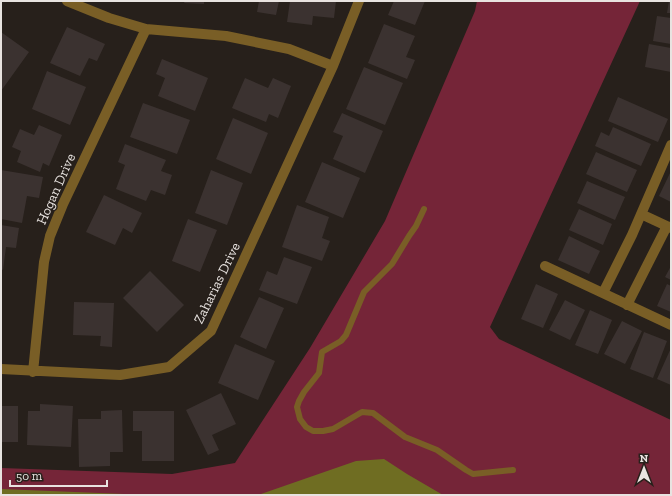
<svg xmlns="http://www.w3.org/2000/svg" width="672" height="496" font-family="'Zilla Slab',serif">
<rect width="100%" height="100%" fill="#27201b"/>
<path fill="#752538" d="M477,1H640L490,327L499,339L671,420V495H1V468L172,474L235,463L310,348L385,221L475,11Z"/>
<path fill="#6f6d22" d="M384,459L407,474L443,495H247L261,494L356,461Z
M1,489L149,495H1Z"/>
<path fill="#3b3230" d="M185,1H204V4L184,3Z
M259,1H279L276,15L257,12Z
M290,1H336L334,18L313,16L312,25L287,22Z
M394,1H425L415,25L388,15Z
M669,1H671V13H667Z
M657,16L671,18V44L653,41Z
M384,24L415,36L406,57L415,60L407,79L368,63Z
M67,27L105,44L97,61L89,58L80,76L50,63Z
M1,32L29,52L1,91Z
M649,44L671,48V72L645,67Z
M162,59L208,78L195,111L158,96L165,78L156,74Z
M364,67L403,83L385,125L346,109Z
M47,71L86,87L70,125L32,109Z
M245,78L268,88L273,78L291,86L278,118L269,114L266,122L232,108Z
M618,97L668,119L658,142L608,121Z
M143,103L190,120L177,154L130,137Z
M342,113L383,131L365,173L333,159L343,136L333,132Z
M233,118L268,133L251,174L216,159Z
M39,125L62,135L49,166L43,163L40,172L17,162L21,151L12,147L20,129L34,135Z
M613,127L651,144L641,166L595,146L601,132L609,136Z
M125,144L166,160L161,171L172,175L165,195L151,190L146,201L116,189L125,165L118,162Z
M596,152L637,170L627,192L586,174Z
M322,162L360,178L343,218L305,202Z
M1,170L43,177L39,198L27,196L22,223L1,219Z
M211,170L243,183L227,225L195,213Z
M671,171V202L659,196Z
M587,181L625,197L615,220L577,203Z
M104,195L142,213L132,233L123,228L115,245L86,232Z
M297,205L329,217L322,238L330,241L322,261L282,247Z
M579,209L612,224L603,245L569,230Z
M188,219L217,230L200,272L172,261Z
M1,225L19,228L16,248L6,247L3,270L1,269Z
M569,236L600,251L589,274L558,260Z
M284,257L312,267L297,304L259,290L267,271L277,275Z
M671,266V280L665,277Z
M150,271L184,305L157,332L123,298Z
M536,284L558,294L543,328L521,319Z
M667,284L671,286V312L657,306Z
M259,297L284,308L266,349L240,337Z
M565,300L585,310L570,340L549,330Z
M74,302L114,303L112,347L100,346L101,336L73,335Z
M590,310L612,320L598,354L575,345Z
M622,321L642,331L625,364L604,354Z
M644,332L667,341L653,378L630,369Z
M235,344L275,361L258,400L218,383Z
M671,348V385L657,379Z
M221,393L236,424L212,435L219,450L208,455L186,410Z
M40,404L73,406L71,447L27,445L28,411H40Z
M1,406H18V442H1Z
M122,410L123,452H110V466L79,467L78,419H101V411Z
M133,411H174V461H142V431H133Z"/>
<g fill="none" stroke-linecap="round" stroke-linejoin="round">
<path stroke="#795e26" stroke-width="6" d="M424,209L416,226L409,236L392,264L364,292L346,335L341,341L322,352L319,373L304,392L299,401L297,407L300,419L306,427L313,431H323L333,429L362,412L373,413L405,437L437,450L466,470L473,474L513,470"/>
<path stroke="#795e26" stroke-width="10" d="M67,1L109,18L146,29L226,36L289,49L333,66
M641,214L671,228
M545,266L671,325
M603,293L632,235L671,145
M627,305L667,226
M1,369L120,375L169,367L211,331L333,66L359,1
M33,372L44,262L50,236L63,204L146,29"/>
</g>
<g text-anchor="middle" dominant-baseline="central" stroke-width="3" stroke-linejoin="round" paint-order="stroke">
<g font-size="14" fill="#e8e3e0" stroke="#27201b">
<text transform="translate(56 189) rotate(-66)">Hogan Drive</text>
<text transform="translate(217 283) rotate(-64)">Zaharias Drive</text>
</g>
</g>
<rect width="672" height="496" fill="none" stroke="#e8e3e0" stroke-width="4"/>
<g transform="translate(644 468)" stroke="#27201b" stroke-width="3" paint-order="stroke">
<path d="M0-3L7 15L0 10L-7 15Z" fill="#e8e3e0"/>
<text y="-6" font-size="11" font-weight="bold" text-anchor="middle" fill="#e8e3e0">N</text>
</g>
<path d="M10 480v6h97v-6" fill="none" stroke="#e8e3e0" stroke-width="2"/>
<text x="16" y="480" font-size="12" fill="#e8e3e0" stroke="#27201b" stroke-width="3" paint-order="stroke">50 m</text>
</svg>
